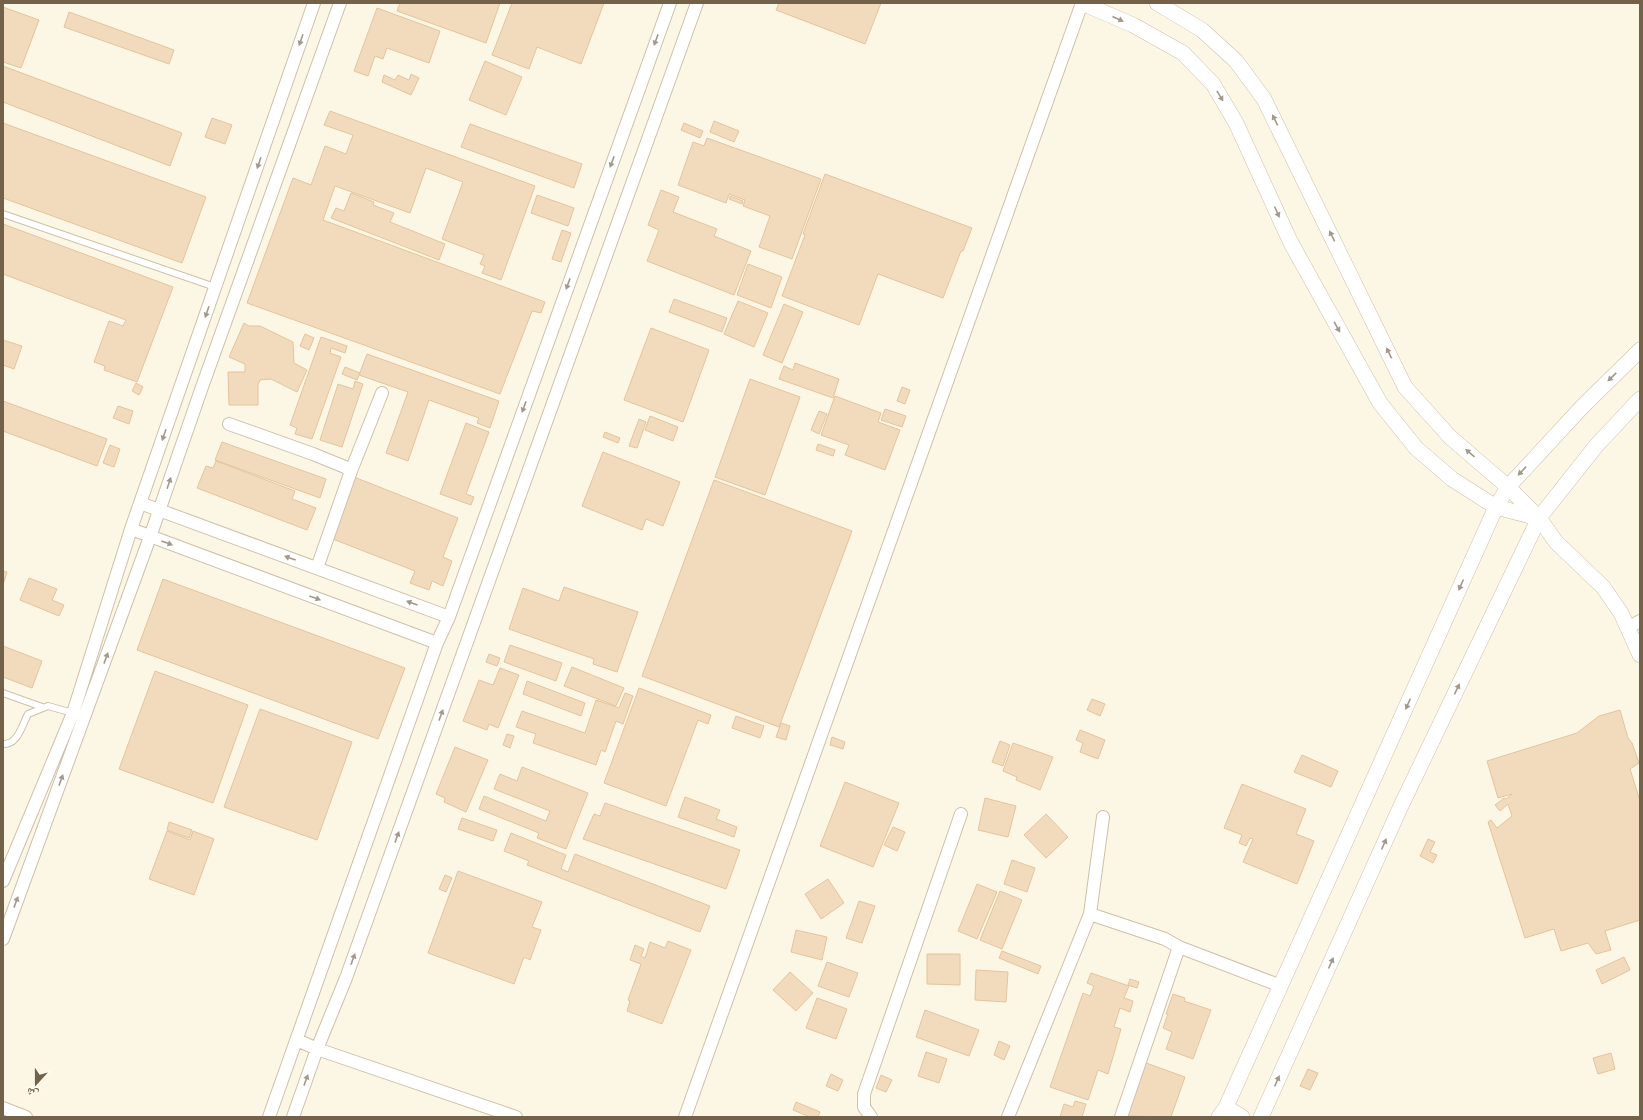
<svg xmlns="http://www.w3.org/2000/svg" width="1643" height="1120" font-family="Montserrat,'Noto Naskh Arabic',sans-serif">
<rect width="100%" height="100%" fill="#fcf7e4"/>
<path fill="#f1dbbc" stroke="#e4c49d" d="M400,3H500L486,43L397,11Z
M512,3H604L581,64L537,47L529,69L492,55Z
M779,3H881L865,44L776,10Z
M3,7L39,20L21,68L3,62Z
M377,8L440,31L429,63L387,48L383,59L375,56L368,76L354,71Z
M69,12L174,50L169,64L64,27Z
M485,61L522,77L506,115L469,100Z
M3,66L182,133L170,166L3,102Z
M411,74L419,78L411,95L382,82L384,75L395,80L398,75L409,80Z
M330,111L535,186L501,280L482,273L485,266L480,264L484,255L442,239L463,182L426,168L410,213L335,186L323,220L545,302L541,313L532,311L500,394L247,303L293,178L311,185L325,146L346,154L353,135L324,125Z
M212,118L232,125L225,144L205,137Z
M714,121L739,131L734,142L710,132Z
M3,123L206,197L182,263L3,198Z
M684,123L703,131L700,138L681,130Z
M470,124L582,164L574,188L461,147Z
M707,138L821,179L792,259L759,247L770,216L743,206L745,200L729,194L726,203L678,185L693,142L704,146Z
M825,174L972,228L963,251H961L943,298L878,274L859,325L782,296L805,235L803,234Z
M661,190L679,197L673,212L717,229L714,236L751,251L734,295L647,261L659,230L648,225Z
M351,193L374,202L373,205L394,213L390,222L445,244L439,260L331,218L336,208L344,211Z
M537,195L574,208L568,226L531,213Z
M730,196L743,201L742,204L729,199Z
M3,224L173,287L137,382L104,370L105,366L94,362L109,321L123,326L126,320L3,274Z
M562,230L571,233L561,262L552,259Z
M748,264L782,277L771,308L737,295Z
M674,299L727,318L722,332L669,312Z
M738,301L768,313L754,347L724,334Z
M784,304L803,312L782,363L763,355Z
M244,323L249,326H260L293,342L294,363L307,370L297,392L271,379L260,380L258,385V405H229L228,372H245V364L229,357Z
M651,328L709,350L683,422L624,400Z
M305,334L314,338L309,350L300,346Z
M321,337L347,346L345,353L331,348L330,353L341,357L312,439L295,434L297,428L290,425Z
M3,340L22,346L14,369L3,365Z
M367,354L499,401L490,428L477,423L479,418L429,400L408,461L386,453L408,392L359,375Z
M795,363L839,379L833,398L779,379L784,366L793,370Z
M345,367L360,373L357,380L342,374Z
M750,379L800,397L765,495L715,477Z
M355,381L363,384L342,447L320,440L338,384L353,389Z
M136,383L143,387L139,395L132,391Z
M902,387L910,390L905,404L897,401Z
M835,396L881,413L878,422L900,430L885,470L845,455L849,445L821,435Z
M3,401L107,439L97,466L3,431Z
M118,406L133,411L129,424L113,418Z
M885,409L906,416L902,427L881,420Z
M819,411L827,414L819,434L811,430Z
M650,416L678,427L673,441L645,430Z
M639,419L646,422L637,448L629,446Z
M466,423L489,432L466,494L474,497L471,505L440,494Z
M605,432L620,438L618,443L603,437Z
M222,442L326,479L320,498L215,460Z
M818,444L835,450L833,456L816,450Z
M110,445L120,449L114,467L103,463Z
M603,452L680,482L663,526L646,519L642,530L582,506Z
M216,461L295,491L292,499L316,508L307,530L197,488L206,466L213,468Z
M354,477L458,518L443,557L452,561L443,586L432,581L429,590L410,583L415,571L330,538Z
M714,480L852,531L779,727L642,676Z
M3,571L7,572L3,585Z
M29,578L57,589L52,600L64,605L59,616L20,600Z
M163,579L405,668L378,739L137,650Z
M564,587L638,612L617,672L593,664L594,659L509,629L523,588L559,601Z
M510,645L562,663L556,681L504,662Z
M3,646L42,661L32,688L3,677Z
M489,654L500,658L497,666L486,662Z
M572,667L624,688L616,706L564,686Z
M500,668L519,675L498,728L489,724L487,730L463,721L479,680L493,685Z
M155,671L248,705L213,803L119,769Z
M527,681L585,703L581,716L523,694Z
M639,688L711,715L708,724L698,720L666,806L604,783Z
M625,693L633,696L623,724L616,721L605,752L601,750L596,765L533,743L536,734L516,727L522,711L585,733L596,700L619,708Z
M1092,699L1105,704L1100,716L1087,710Z
M260,709L352,742L317,840L224,807Z
M1620,710L1628,738L1632,743L1639,763L1630,769L1640,801V920L1605,931L1611,950L1596,954L1588,943L1561,951L1554,929L1525,938L1488,822L1491,820L1497,828L1512,816L1508,804L1500,811L1495,805L1504,798L1506,799L1512,794L1498,798L1487,761L1577,733L1599,716Z
M736,716L764,726L760,738L732,728Z
M781,723L790,726L786,740L776,737Z
M1080,730L1105,740L1098,759L1080,752L1083,743L1076,740Z
M507,734L514,736L510,748L503,745Z
M832,737L845,742L843,749L830,745Z
M1000,741L1010,745L1003,766L992,762Z
M1013,743L1053,757L1040,790L1016,780L1017,777L1003,771Z
M455,747L488,760L466,812L444,802L445,798L436,794Z
M1302,755L1338,771L1331,787L1294,772Z
M522,767L588,793L566,849L537,838L539,833L479,809L484,796L546,821L550,811L494,789L500,774L517,781Z
M845,782L899,803L873,867L820,846Z
M1242,784L1306,809L1296,834L1314,841L1297,884L1243,862L1253,839L1250,838L1246,846L1239,843L1242,835L1224,828Z
M685,797L720,810L716,819L737,827L734,837L678,817Z
M985,798L1016,806L1008,837L978,830Z
M605,803L740,850L726,889L583,839L594,814L600,816Z
M1046,814L1068,837L1046,858L1024,835Z
M462,818L497,830L493,841L458,829Z
M169,822L192,830L189,838L167,830Z
M893,827L905,832L897,851L884,845Z
M167,831L190,840L193,831L214,839L194,895L149,879Z
M511,833L566,855L561,869L568,872L575,854L710,906L700,932L527,865L529,861L504,851Z
M1428,839L1435,842L1430,852L1437,855L1433,863L1420,856Z
M1012,860L1035,868L1027,892L1004,884Z
M458,871L542,902L532,927L541,930L530,960L524,957L514,984L428,953Z
M445,875L452,878L446,892L439,889Z
M828,879L844,903L821,919L805,894Z
M977,884L997,892L977,939L958,931Z
M1000,891L1022,900L1002,949L980,940Z
M859,901L875,906L862,943L846,938Z
M796,930L827,937L822,960L791,952Z
M668,941L691,950L662,1024L627,1011L630,1001L628,1000L641,964L630,960L635,945L644,949L641,956L645,958L650,942L665,948Z
M1002,951L1041,966L1038,974L999,958Z
M927,954H960V985L927,984Z
M1624,957L1630,970L1602,984L1596,970Z
M827,962L858,973L849,997L818,986Z
M976,970L1008,972L1006,1002L975,1000Z
M790,972L813,993L796,1011L773,990Z
M1091,973L1129,986L1124,998L1133,1001L1130,1012L1120,1008L1114,1027L1121,1029L1108,1074L1098,1070L1088,1100L1050,1087L1083,993L1090,996L1094,986L1087,983Z
M1130,979L1139,982L1137,988L1128,985Z
M1173,994L1185,998L1184,1001L1211,1010L1193,1059L1166,1049L1172,1032L1163,1028L1168,1014H1166Z
M817,998L847,1009L836,1039L806,1028Z
M925,1010L979,1030L969,1056L916,1037Z
M999,1041L1010,1046L1004,1060L994,1055Z
M926,1052L947,1059L939,1083L918,1076Z
M1611,1053L1615,1069L1598,1074L1593,1058Z
M1146,1063L1185,1077L1171,1117L1127,1116Z
M1308,1069L1318,1073L1310,1090L1300,1086Z
M831,1074L843,1080L838,1091L826,1086Z
M881,1075L892,1080L886,1092L876,1088Z
M1075,1101L1086,1104L1082,1117H1060L1064,1104L1073,1107Z
M796,1102L820,1112L818,1117H810L793,1110Z"/>
<g fill="none" stroke-linecap="round" stroke-linejoin="round">
<defs>
<path id="service" d="M3,214L215,287
M3,693L42,707
M3,744C18,745 22,725 28,714L48,706L73,713"/>
<path id="minor" d="M229,424L313,454L345,467L351,471L317,568
M351,471L382,393
M140,503L449,617
M131,529L437,643
M1628,628L1640,621
M3,881L73,713L131,529L314,3
M1090,914L1165,939L1179,947L1281,986
M3,939L150,537L202,387L340,3
M297,1040L317,1049L516,1117
M3,1108L26,1117
M269,1117L437,643L449,617L670,3
M293,1117L317,1049L346,978L697,3
M685,1117L1082,3
M871,1117L864,1107V1094L961,814
M1008,1117L1090,914L1103,817
M1121,1117L1179,947"/>
<path id="tertiary" d="M1082,3L1133,25L1183,53L1213,84L1236,123L1291,243L1380,403L1416,448L1452,479L1496,507L1538,518
M1157,3L1202,30L1236,61L1264,99L1405,387L1450,437L1508,487L1539,518L1556,542L1603,587L1621,613L1640,655
M1226,1107L1242,1117
M1219,1117L1226,1107L1496,507L1508,487L1582,407L1640,350
M1261,1117L1400,808L1539,518L1596,446L1640,399"/>
</defs>
<use href="#service" stroke="#cdc0ab" stroke-width="8"/>
<use href="#minor" stroke="#cdc0ab" stroke-width="14"/>
<use href="#tertiary" stroke="#cdc0ab" stroke-width="16"/>
<use href="#service" stroke="#fff" stroke-width="6"/>
<use href="#minor" stroke="#fff" stroke-width="12"/>
<use href="#tertiary" stroke="#fff" stroke-width="15"/>
</g>
<defs><path id="oneway-solid" d="M-6-.8H1V-3.2L6.5 0L1 3.2V.8H-6Z"/></defs>
<g fill="#a59889">
<use href="#oneway-solid" transform="translate(1118 19) rotate(24)"/>
<use href="#oneway-solid" transform="translate(301 40) rotate(109)"/>
<use href="#oneway-solid" transform="translate(656 40) rotate(110)"/>
<use href="#oneway-solid" transform="translate(1220 96) rotate(59)"/>
<use href="#oneway-solid" transform="translate(1275 120) rotate(-116)"/>
<use href="#oneway-solid" transform="translate(612 162) rotate(110)"/>
<use href="#oneway-solid" transform="translate(259 163) rotate(109)"/>
<use href="#oneway-solid" transform="translate(1277 212) rotate(66)"/>
<use href="#oneway-solid" transform="translate(1332 236) rotate(-116)"/>
<use href="#oneway-solid" transform="translate(568 284) rotate(110)"/>
<use href="#oneway-solid" transform="translate(207 312) rotate(109)"/>
<use href="#oneway-solid" transform="translate(1337 327) rotate(61)"/>
<use href="#oneway-solid" transform="translate(1389 353) rotate(-116)"/>
<use href="#oneway-solid" transform="translate(1612 377) rotate(136)"/>
<use href="#oneway-solid" transform="translate(524 407) rotate(110)"/>
<use href="#oneway-solid" transform="translate(164 435) rotate(109)"/>
<use href="#oneway-solid" transform="translate(1470 453) rotate(-139)"/>
<use href="#oneway-solid" transform="translate(1522 471) rotate(133)"/>
<use href="#oneway-solid" transform="translate(169 483) rotate(-71)"/>
<use href="#oneway-solid" transform="translate(167 543) rotate(20)"/>
<use href="#oneway-solid" transform="translate(290 558) rotate(-160)"/>
<use href="#oneway-solid" transform="translate(1461 585) rotate(114)"/>
<use href="#oneway-solid" transform="translate(315 598) rotate(20)"/>
<use href="#oneway-solid" transform="translate(412 603) rotate(-160)"/>
<use href="#oneway-solid" transform="translate(106 658) rotate(-70)"/>
<use href="#oneway-solid" transform="translate(1457 689) rotate(-64)"/>
<use href="#oneway-solid" transform="translate(1408 704) rotate(114)"/>
<use href="#oneway-solid" transform="translate(441 715) rotate(-70)"/>
<use href="#oneway-solid" transform="translate(61 780) rotate(-70)"/>
<use href="#oneway-solid" transform="translate(397 837) rotate(-70)"/>
<use href="#oneway-solid" transform="translate(1384 844) rotate(-66)"/>
<use href="#oneway-solid" transform="translate(16 902) rotate(-70)"/>
<use href="#oneway-solid" transform="translate(353 959) rotate(-70)"/>
<use href="#oneway-solid" transform="translate(1331 963) rotate(-66)"/>
<use href="#oneway-solid" transform="translate(306 1080) rotate(-70)"/>
<use href="#oneway-solid" transform="translate(1277 1081) rotate(-66)"/>
</g>
<rect width="1643" height="1120" fill="none" stroke="#74614a" stroke-width="8"/>
<g transform="translate(36 1084) rotate(201)" stroke="#fffaea" stroke-width="3" paint-order="stroke">
<path d="M0-3L7 15L0 10L-7 15Z" fill="#74614a"/>
<text y="-6" font-size="11" font-weight="bold" text-anchor="middle" fill="#74614a">ش</text>
</g>
</svg>
